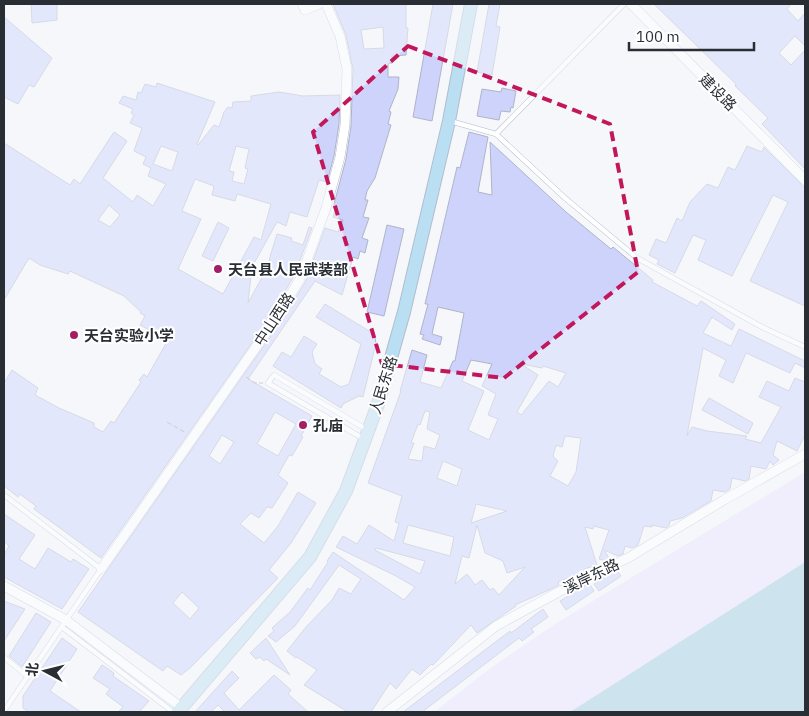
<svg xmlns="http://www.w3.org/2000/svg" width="809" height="716" font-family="'IBM Plex Sans','Noto Sans SC',sans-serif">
<rect width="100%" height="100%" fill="#f5f7fb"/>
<path fill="#e8e1fc" d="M805,472V562L570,712H434L492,667L555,624Z"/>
<path fill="#9cccdd" d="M805,562V712H570Z"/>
<path fill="#cdd3fb" stroke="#b1b4c8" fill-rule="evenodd" d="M31,4H57V20L32,23Z
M333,4H406V28H408L406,55L392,56V63H388V77H399L398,89L389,111L391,112L388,124L391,125L375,178L367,191L365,200H368L363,217L369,218L362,238L368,240L365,253L360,251L358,259L353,257L342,295L315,281L248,379L312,416L301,436L303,437L292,456L289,455L278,475L288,483L272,508L267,507L259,518L251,513L240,524L264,543L278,526L298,492L316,503L291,543L269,570L278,578L191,667L181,675L167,666L163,671L78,612L280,323L306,281L325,228L338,232L343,220L333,217L336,208H333L346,159L351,126L353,69L346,35ZM383,27L384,48L364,49L361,30ZM275,412L296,424L278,456L257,444ZM222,435L234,442L220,464L209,456ZM182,592L199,608L190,619L173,603Z
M433,4H453L432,121L413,117Z
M489,4H500L496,26L500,27L492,75L477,72Z
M654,4H791L787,9L798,21L805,13V46L795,36L779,53L791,65L805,50V169L762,124L768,118L735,86L736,84Z
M4,17L52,58L34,87L29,85L18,104L4,97Z
M157,83L215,102L197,144L198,145L214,125L219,127L224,112L228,107L232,108L233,102L251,101V96L279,92L303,96L340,95L339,124L334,156L327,182L319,180L307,217L290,212L286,226L277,222L252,267L248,303L271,261L269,260L277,234L292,238L291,241L303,245L309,227L312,228L294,276L270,317L101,558L34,509L36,506L20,494L18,497L4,486V383L12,370L38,388L35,395L59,408L94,423V427L103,432L111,421L114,423L141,382L139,380L144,374L147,377L168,340L140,325L145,316L140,313L141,312L124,296L70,271L68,274L40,265L29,258L4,300V143L70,185L74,179L80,184L114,132L127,141L103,178L133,202L137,195L153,206L166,184L148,176L151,168L143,164L146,157L134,151L142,128L130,123L134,115L131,113L133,109L119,103L123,96L136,100L138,92L141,93L145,84L156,87ZM161,146L178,152L172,171L153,164ZM236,146L249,149L245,168L248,169L244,184L232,181L234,172L229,171ZM195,179L214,186L212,195L235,201L237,194L271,204L261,240L254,237L223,294L178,269L201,219L182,211ZM109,205L120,215L110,227L98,220Z
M502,88L516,91L513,108L511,107L510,112L501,111L499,120L477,116L482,89L501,92Z
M469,132L488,137L478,192L492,195L490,142L566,212L611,249L613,247L653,280L652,282L697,306L701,301L735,324L732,330L712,317L703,333L731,346L739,329L805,361V368L795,363L790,373L746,353L733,383L719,376L726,360L703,348L687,436L692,427L707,431L747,436L745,439L761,443L781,407L759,397L767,381L789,391L795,378L805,382V435L797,451L777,441L773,455L779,460L773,465L770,461L766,469L751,466L749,479L745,481L732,478L730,489L725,492L713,490L711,501L682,518L670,521L669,526L666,528L652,525V527L644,526L638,545L632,548L625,546L623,554L618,556L604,550L610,560L606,561L599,559L609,530L594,526L593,529L585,527L597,565L584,569L585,571L558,582L559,585L551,589L515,605L516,606L477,633L471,625L433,665L431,664L420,675L412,669L396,689L390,683L371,712H348L304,685L317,670L297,657L296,658L287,651L306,627L332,600L339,588L351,594L361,579L339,565L295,626L276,642L268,636L274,631L272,628L290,612L308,588L310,590L328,562L327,561L333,552L404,600L415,587L396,576L336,547L343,536L357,544L369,525L394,541L399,523L395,522L402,496L368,483L401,391H400L412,350L427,355L420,382L441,388L453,361H455L464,313L438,307L432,334L442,337L440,345L422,339L424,335L420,334L428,304H425L457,167L460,168ZM471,360L492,364L482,386L496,394L488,415L498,419L489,440L468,430L484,391L462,381ZM521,364L542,368L543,366L566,373L558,387L549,381L521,415L517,412L538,375ZM425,411L430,412L427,429L440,435L435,449L424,446L422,461L408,459L414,443H411L418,424L420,425ZM565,436L581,438L576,472L568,486L550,476L558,461L553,456L556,445L562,447ZM443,461L462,469L457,486L437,478ZM476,504L507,511L471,523ZM408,525L454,537L450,556L403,543ZM477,525L485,553L503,561L507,573L525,567L499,595L493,588L490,590L482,580L475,585L467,574L455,584L462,556L469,558ZM376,548L425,561L420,574L375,550Z
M747,146L762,152L764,147L805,188V306L750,281L788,202L773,195L732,276L698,260L706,240L693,235L675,273L657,264L659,260L649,255L656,239L666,243L677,218L682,221L690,202L707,184L718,188L728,167L735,170Z
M218,222L229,228L213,261L202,256Z
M387,225L404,229L384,316L367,312Z
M325,304L374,334L376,343L363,397L359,396L343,404L341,408L273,366L282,352L291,357L304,336L317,344L312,352L315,364L322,369L319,374L341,387L349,384L361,344L316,317Z
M709,398L753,423L748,434L702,410Z
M4,514L35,535L19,559L35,569L48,548L71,562L73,559L89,569L62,609L4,577V555L9,546L4,541Z
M617,570L621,576L599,591L594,584Z
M589,583L594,591L566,610L560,601Z
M4,601L25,609L4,641Z
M543,609L548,617L531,629L534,632L522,641L519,638L422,712H403L510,631L511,633Z
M36,613L51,622L22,667L9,656Z
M62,638L77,649L50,691L81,712H29L23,708V696Z
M266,638L290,675L266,659L264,661L260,657L256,659L250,653Z
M102,665L114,673L113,676L149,701L139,712H118L123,707L106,694L110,689L93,678Z
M232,671L239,678L224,693L239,710L274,675L291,690L288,694L308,712H225L218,705L211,712H195Z"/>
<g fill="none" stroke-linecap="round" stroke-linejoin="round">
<defs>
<path id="lane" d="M450,121L496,134L565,198L637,258L762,327L805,347
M496,134L624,4
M364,439L268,383L274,375L366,429
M4,495L101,569L4,711
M62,627L173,712
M4,657L28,677"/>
<path id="street" d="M302,4L305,10L319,4
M631,4L805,180
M101,569L275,320L300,279L326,208L340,157L345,125L347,69L340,36L326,4
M4,586L66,620L182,708
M387,712L496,626L577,582L628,558L724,500L805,454"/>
<path id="secondary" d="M178,712L310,557L346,491L378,404L404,312L449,121L471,4"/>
</defs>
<use href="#lane" stroke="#b1bcce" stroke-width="5.5"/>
<use href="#street" stroke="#b1bcce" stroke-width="10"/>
<use href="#secondary" stroke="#b1bcce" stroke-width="14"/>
<path stroke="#96999e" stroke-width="1" stroke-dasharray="5 2.5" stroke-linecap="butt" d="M246,377L255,383H263
M167,422L186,433"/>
<use href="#lane" stroke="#fff" stroke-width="4.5"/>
<use href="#street" stroke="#fff" stroke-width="9"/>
<use href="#secondary" stroke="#badef2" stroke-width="12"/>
</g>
<path d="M0 0H809V716H0ZM408,46L610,124L638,272L504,378L382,364L313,132Z" fill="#f5f7fb" fill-opacity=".55" fill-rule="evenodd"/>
<path fill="none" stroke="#c2185b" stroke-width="4" stroke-dasharray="10 6" stroke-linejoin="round" d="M408,46L610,124L638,272L504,378L382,364L313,132Z"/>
<g fill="#a51d66" stroke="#fff" stroke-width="2">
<circle cx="218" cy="269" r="5"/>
<circle cx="74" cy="335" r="5"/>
<circle cx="303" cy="425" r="5"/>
</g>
<g text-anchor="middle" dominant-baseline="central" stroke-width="4" stroke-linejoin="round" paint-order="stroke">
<g font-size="15" fill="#292e35" stroke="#fff">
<text transform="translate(718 92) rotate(45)">建设路</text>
<text transform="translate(274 319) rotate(-57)">中山西路</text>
<text transform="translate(383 385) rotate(-73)">人民东路</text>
<text transform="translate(591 576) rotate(-26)">溪岸东路</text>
</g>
<g font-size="15" font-weight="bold" fill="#292e35" stroke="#fff" text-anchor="start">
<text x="228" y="269">天台县人民武装部</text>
<text x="84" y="335">天台实验小学</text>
<text x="313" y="425">孔庙</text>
</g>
</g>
<rect width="809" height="716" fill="none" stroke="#292e35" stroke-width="10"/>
<g transform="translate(45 671) rotate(277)" stroke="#ffffff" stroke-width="4" paint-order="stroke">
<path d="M0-4L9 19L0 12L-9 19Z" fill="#292e35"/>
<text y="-8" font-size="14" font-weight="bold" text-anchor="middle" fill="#292e35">北</text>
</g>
<path d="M629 42v8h125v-8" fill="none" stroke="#292e35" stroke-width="2.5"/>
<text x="636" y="42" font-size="15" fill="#292e35" stroke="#ffffff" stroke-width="4" paint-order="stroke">100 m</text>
</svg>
